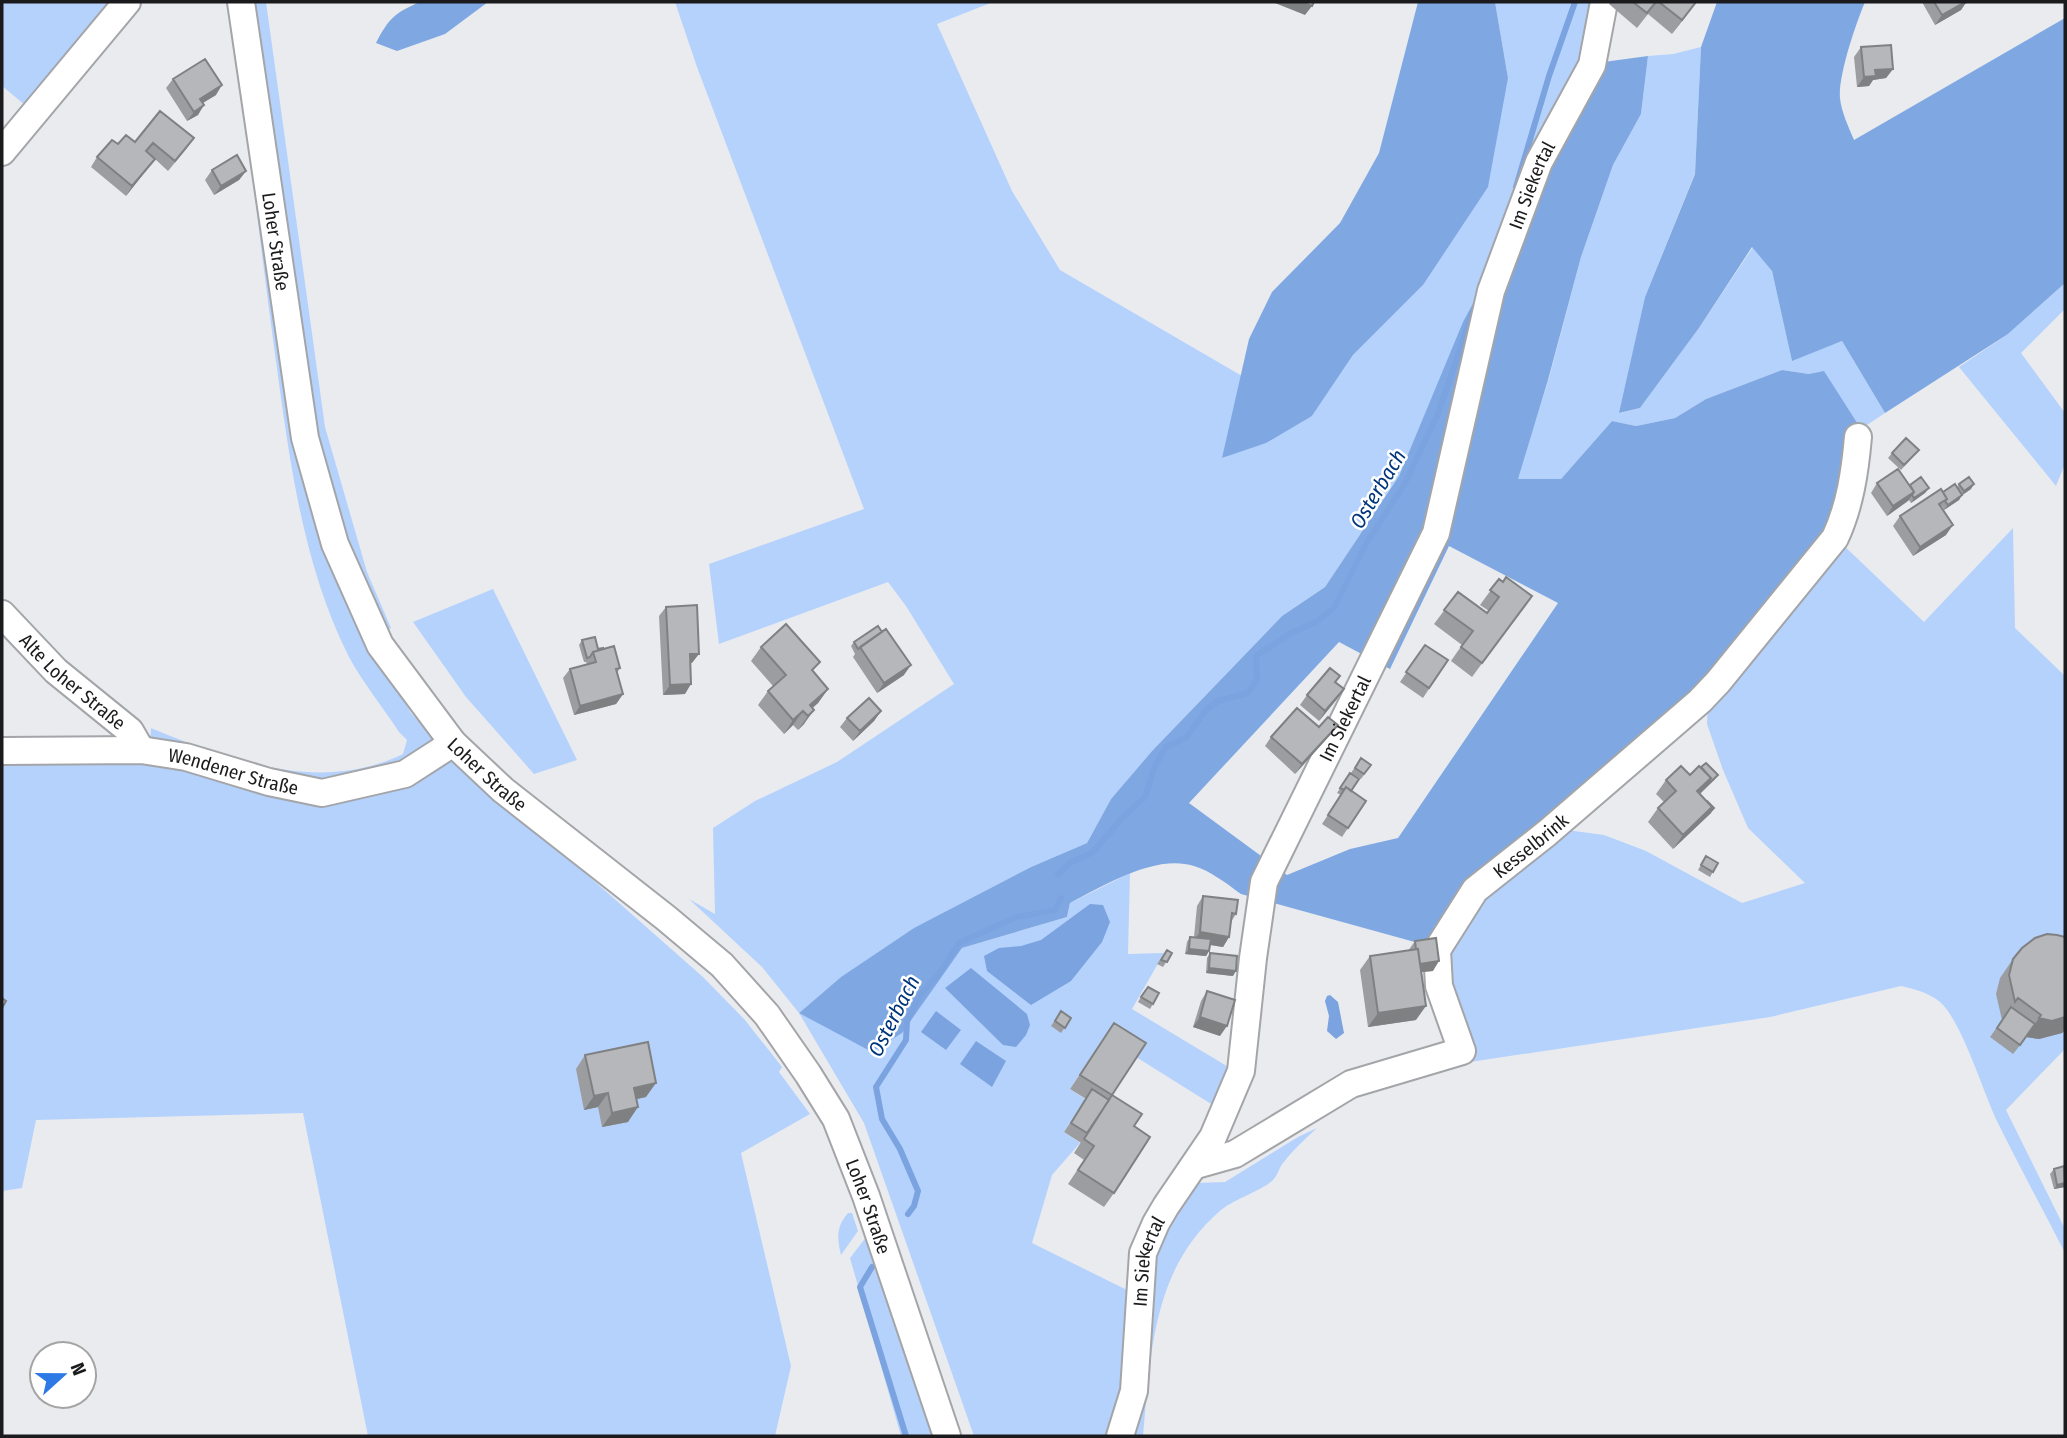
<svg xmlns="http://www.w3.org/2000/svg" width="2067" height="1438" font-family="'Fira Sans Condensed',sans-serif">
<rect width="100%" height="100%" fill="#e9ebef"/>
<path fill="#b5d2fd" d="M2,2H108L25,105L2,86Z
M231,2H266L325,427L367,572L391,628L368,641L411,713L459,765L475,776L703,977L745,1020L782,1067L779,1072L810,1114L741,1153L791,1366L775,1436H368L303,1113L36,1120L22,1188L2,1191V764H104L105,755L149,757L151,728C231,761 320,794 403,754L407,740L399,732C383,707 363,683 349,657C302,564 289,456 275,354C259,237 246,119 231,2Z
M675,2H993L937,24L1012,191L1060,270L1242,376L1223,458L1312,416L1353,355L1423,285L1508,78L1495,2H1608L1399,476L1325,587L1282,616L1152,751L1111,799L1087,843L1031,867L913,929L840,978L799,1013L934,986L962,948L1067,917L1070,903L1130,873L1128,954L1164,953L1132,1009L1230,1068L1216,1107L1104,1037L1070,1089L1085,1099L1064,1132L1080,1143L1052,1175L1032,1243L1131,1292L1150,1254L1197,1183L1225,1182L1298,1137L1317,1128C1305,1139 1293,1150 1283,1163C1279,1168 1277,1177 1272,1181C1259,1192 1236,1198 1221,1210C1152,1269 1151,1353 1143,1436H974L864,1123L799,1013L762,967L689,899L715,914L713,828L755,801L837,762L954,684L906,606L888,582L719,644L709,564L864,509L697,67Z
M1701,47L1695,173L1645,297L1620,413L1640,408L1699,328L1753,247L1772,271L1792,360L1842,341L1885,413L1861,429L1809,374L1782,370L1706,399L1675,418L1636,426L1612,421L1561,479H1517L1549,378L1581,257L1613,165L1641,114L1648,56L1673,54Z
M2065,283V309L2021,353L2065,413V464L2056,486L1959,367L2008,334Z
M2013,528L2015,628L2065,676V1049L2006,1110L2065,1229V1253C2042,1208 2018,1164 1996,1119C1983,1091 1961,1020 1940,1002C1929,993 1915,989 1901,986L1770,1017L1470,1062L1443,985L1440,949L1480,894L1567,830L1604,835L1646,851L1742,903L1805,883L1748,828L1723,770L1707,724L1708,702L1840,542L1924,622Z
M493,589L577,760L534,774L466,697L413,622Z
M848,1213H852L858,1231L841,1255C837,1238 836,1227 848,1213Z
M867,1236L937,1436H901L850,1258Z"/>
<path fill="#7fa8e3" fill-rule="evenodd" d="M420,2H488L445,34L397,51L376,43C388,19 396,12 420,2Z
M1418,2H1495L1508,78L1488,187L1423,285L1353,355L1312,416L1266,443L1222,458L1249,339L1272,292L1340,223L1379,153Z
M1717,2H1865C1856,23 1838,76 1840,98C1841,111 1849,128 1854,140L2065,18V283L2008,334L1885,413L1842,341L1792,361L1772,271L1752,247L1699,328L1640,408L1619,413L1645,297L1695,174L1701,47Z
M1648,56L1641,114L1613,165L1581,257L1548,380L1518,479H1561L1612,421L1636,426L1675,418L1706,399L1782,370L1809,374L1824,371L1861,429L1840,542L1708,702L1480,894L1440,949L1241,894C1227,884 1211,871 1194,866C1154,854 1104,886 1070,903L1067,917L962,948L902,1033L872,1052L799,1013L841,977L914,928L1031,867L1087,843L1111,799L1152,751L1282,616L1325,587L1399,476L1463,322L1523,211L1596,63ZM1449,546L1558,603L1398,838L1350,849L1287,875L1189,803L1339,642L1390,669Z"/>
<path fill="#7ba3df" d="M1090,904L1103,905L1110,922L1102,942L1071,981L1031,1005L987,971L984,956L999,948L1021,946L1041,940Z
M971,968L1027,1014L1030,1025L1026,1035L1016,1047L1003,1045L945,988Z
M1330,995L1338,1002L1344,1033L1336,1039L1327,1031L1329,1016L1325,1001L1327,996Z
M936,1011L961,1030L946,1050L921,1032Z
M976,1041L1006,1061L992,1087L960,1064Z"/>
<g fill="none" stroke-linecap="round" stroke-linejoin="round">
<path stroke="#7ba3df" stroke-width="6" d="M1516,187L1549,76L1575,2
M1058,874L1070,863L1093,852L1124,816L1145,797L1154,768L1166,747L1187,737L1205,711L1218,701L1248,693L1257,679L1256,656L1291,633L1316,622L1334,608L1366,544L1404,485L1437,416L1474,309
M908,1214L914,1206L918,1191L900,1149L882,1119L876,1087L906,1040L907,1021L921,994L939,974L959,943L1016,917L1055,910L1061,898
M872,1267L860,1287L906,1436"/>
<defs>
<g id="minor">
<path id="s1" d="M241,2L305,438L335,544L380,645L453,743L503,790L666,918L722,965L767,1015L808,1074L836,1119L866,1196L947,1436"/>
<path d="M2,152L127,2"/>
<path id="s2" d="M2,614L56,671L130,731L141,750"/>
<path id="s3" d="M2,751L141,750L186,757L269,782L322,793L405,774L453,743"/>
<path id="s4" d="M1196,1165L1235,1154L1351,1084L1462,1051L1439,986L1437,950L1475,890L1547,833L1700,701L1718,682L1835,538C1850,506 1855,471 1858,437"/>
<path id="s5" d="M1120,1436L1134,1391L1143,1253L1156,1223L1166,1206L1213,1137L1241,1071L1253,958L1264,882L1436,533L1491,291L1539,162L1592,65L1604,2"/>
</g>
</defs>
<use href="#minor" stroke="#a3a5a8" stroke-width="30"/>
<use href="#minor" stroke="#fff" stroke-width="26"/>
</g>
<path fill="#9c9da0" d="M1610,2H1696L1672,34L1648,14L1637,28L1609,4Z
M1922,2H1968L1965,4L1961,10L1935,25Z
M1861,47L1893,69L1886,78L1873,80L1869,86L1857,87L1854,57Z
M173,79L216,95L203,103L198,115L187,121L166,88Z
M160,111L187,148L168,171L155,159L126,196L91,167L97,157L118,144L135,142Z
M212,170L246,171L239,180L214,195L205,180Z
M1919,450L1901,470L1888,458L1892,453Z
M1877,483L1929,488L1925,493L1911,503L1909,500L1887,516L1871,493Z
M1959,484L1971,489L1962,495L1959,500L1944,510L1942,506L1941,507L1946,535L1913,556L1893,526L1900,516L1943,492L1957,487Z
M1499,579L1503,582L1532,596L1472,677L1451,661L1462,645L1434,624L1458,592L1487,613L1489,611L1480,605Z
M666,607L692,663H690L685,694L663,695L659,616Z
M582,640L598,649H603L620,668L617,673L623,694L616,704L574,715L563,678L570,669L587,664L586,662H584L579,645Z
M854,642L904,675L877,693L853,657L855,654L851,646Z
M1425,645L1448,660L1423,698L1400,682Z
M761,647L813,672L828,689L818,703L812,708L804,724L798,730L793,725L784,734L758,705L768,691L773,686L751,661Z
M1340,676L1336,682L1337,699L1319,721L1300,705L1307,695Z
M881,711L874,721L853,741L840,727L847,718Z
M1331,734L1295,774L1265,746L1271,737Z
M1361,758L1371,765L1361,779L1351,773Z
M1701,767L1718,775L1714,780L1700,794L1711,813L1673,849L1648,822L1658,808L1664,802L1656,794L1666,780L1690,775Z
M1350,773L1351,791L1366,801L1342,837L1322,824L1341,795L1337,793Z
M1706,856L1718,863L1710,877L1698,870Z
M1203,896L1236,914L1231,922L1229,937L1223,947L1210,945L1209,951L1206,956L1185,954L1187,942L1190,937H1194L1197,906Z
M2065,937V1030L2062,1033L2039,1039L2026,1037L2013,1054L1990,1037L2002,1020L1996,994L2000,978L2013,959Z
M1415,941L1433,971L1422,972L1416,1020L1368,1027L1360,970L1370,956L1408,951Z
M1167,950L1172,953L1163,967L1157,964Z
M1210,953L1233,976L1206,973L1207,958Z
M1207,991L1220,1036L1193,1027L1201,1001Z
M1144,992L1153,1004L1150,1009L1138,1002Z
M1061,1011L1071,1018L1061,1033L1051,1026Z
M1114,1023L1112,1095L1134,1126L1114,1193L1104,1207L1068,1184L1084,1160L1074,1153L1083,1139L1081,1143L1064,1132L1086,1099L1070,1089Z
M585,1055L646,1097L636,1099L628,1122L602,1127L598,1107L584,1110L576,1069Z
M2054,1169L2065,1187L2054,1189L2050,1174Z"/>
<path fill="#7f8082" d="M1276,2H1301L1312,6L1305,15L1275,3Z
M1696,2L1686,16L1672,34L1682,20Z
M1963,2H1968L1965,4L1961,10L1935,25L1942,15Z
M1893,69L1886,78L1873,80L1869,86L1857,87L1864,77L1875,70Z
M222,85L216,95L194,108L200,99Z
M204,105L198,115L187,121L194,112Z
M155,159L148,168L126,196L132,186Z
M246,171L239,180L214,195L221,186Z
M1974,484L1971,489L1961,496L1964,491Z
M1929,488L1925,493L1911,503L1914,498Z
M1914,492L1908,501L1887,516L1893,506Z
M1962,495L1959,500L1944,510L1948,505Z
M1953,525L1946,535L1913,556L1920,547Z
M690,654H699L692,663H683Z
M911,665L904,675L877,693L884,683Z
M691,684L685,694L663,695L670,685Z
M828,689L818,703L806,714L810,705Z
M1344,689L1337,699L1319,721L1325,711Z
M623,694L616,704L574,715L580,706Z
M814,710L804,724L798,730L808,716Z
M803,711L793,725L784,734L793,720Z
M881,711L874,721L853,741L860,731Z
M1338,725L1331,734L1295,774L1302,764Z
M1718,775L1714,780L1687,806L1697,791L1711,778Z
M1712,807L1714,808L1711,813L1673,849L1683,835Z
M1200,932L1229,937L1223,947L1193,942Z
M1189,949L1209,951L1206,956L1185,954Z
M1439,961L1433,971L1412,973L1418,964Z
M1209,968L1236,971L1233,976L1206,973Z
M1426,1006L1416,1020L1368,1027L1378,1013Z
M1200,1017L1227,1026L1220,1036L1193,1027Z
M2065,1017V1030L2062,1033L2039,1039L2026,1037L2013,1054L2039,1018Z
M656,1083L646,1097L624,1102L634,1088Z
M608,1093L598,1107L584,1110L594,1096Z
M638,1107L628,1122L602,1127L612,1113Z
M2065,1183V1187L2054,1189L2057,1185Z"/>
<path fill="#b5b7ba" stroke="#7f8082" stroke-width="2" d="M1301,2H1314L1312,6Z
M1633,2H1656L1647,13Z
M1659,2H1696L1682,20Z
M1934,2H1965L1942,15Z
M1891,45L1893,69L1875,70L1876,76L1864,77L1861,47Z
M205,59L222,85L200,99L204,105L194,112L173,79Z
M160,111L194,138L175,161L153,143L146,151L155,159L132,186L97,157L112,140L118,144L126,135L135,142Z
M237,155L246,171L221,186L212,170Z
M1906,438L1919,450L1904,465L1892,453Z
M1898,469L1914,492L1893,506L1877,483Z
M1921,477L1929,488L1914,498L1912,495L1914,492L1910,485Z
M1969,477L1974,484L1964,491L1959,484Z
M1955,484L1962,495L1948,505L1945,501L1947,499L1943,492Z
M1941,489L1947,499L1939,504L1953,525L1920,547L1900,516Z
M1506,577L1532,596L1482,663L1461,647L1473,631L1444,610L1458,592L1487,613L1499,597L1490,590L1499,579L1503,582Z
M697,605L699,654H690L691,684L670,685L666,607Z
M786,624L820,662L812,670L828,689L810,705L814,710L808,716L803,711L793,720L768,691L786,675L761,647Z
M878,626L882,632L858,649L854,642Z
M886,629L911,665L884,683L860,647Z
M595,637L598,649L603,648V649L593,652L590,657L587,658L582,640Z
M1425,645L1448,660L1429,688L1406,672Z
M614,646L620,668L616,669L623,694L580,706L570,669L596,662L593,652Z
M1330,668L1340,676L1335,682L1344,689L1325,711L1307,695Z
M869,698L881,711L860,731L847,718Z
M1297,708L1319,727L1328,717L1338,725L1302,764L1271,737Z
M1361,758L1371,765L1364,774L1355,768Z
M1706,763L1718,775L1704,788L1711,778L1701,767Z
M1681,766L1690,775L1699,766L1711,778L1697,791L1712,807L1683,835L1658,808L1676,791L1666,780Z
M1350,773L1359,779L1351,791L1346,787L1344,790L1340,788Z
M1346,787L1366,801L1348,828L1328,815Z
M1707,801L1714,808L1706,816L1712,807Z
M1706,856L1718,863L1713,872L1701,865Z
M1203,896L1238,900L1236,914L1232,913L1229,937L1200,932Z
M2047,934L2057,935L2065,937V1017L2052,1021L2039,1018L2041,1015L2018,998L2015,1002L2009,975L2013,959L2022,948L2035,938Z
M1190,937L1211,939L1209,951L1189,949Z
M1436,938L1439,961L1420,964L1418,949H1416L1415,941Z
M1418,949L1426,1006L1378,1013L1370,956Z
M1167,950L1172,953L1167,962L1161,960Z
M1210,953L1237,956L1236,971L1209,968Z
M1148,987L1159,993L1153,1004L1141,997Z
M1207,991L1235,1000L1227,1026L1200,1017Z
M2,998L6,1001L2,1008Z
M2011,1007L2035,1024L2020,1045L1997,1028Z
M1061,1011L1071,1018L1065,1028L1055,1021Z
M1114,1023L1146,1043L1112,1095L1080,1075Z
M648,1042L656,1083L634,1088L638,1107L612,1113L608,1093L594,1096L585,1055Z
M1092,1089L1109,1100L1087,1133L1071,1123Z
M1112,1095L1142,1114L1134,1126L1150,1137L1114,1193L1078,1170L1094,1146L1084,1139Z
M2064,1166L2065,1183L2057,1185L2054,1169Z"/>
<g text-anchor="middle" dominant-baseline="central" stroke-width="5" stroke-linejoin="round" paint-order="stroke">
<g font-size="19" fill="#1b1b1d" stroke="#fff">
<text stroke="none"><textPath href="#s5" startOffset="1334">Im Siekertal</textPath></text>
<text stroke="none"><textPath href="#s1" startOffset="242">Loher Straße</textPath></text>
<text stroke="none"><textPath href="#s2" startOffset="98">Alte Loher Straße</textPath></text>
<text stroke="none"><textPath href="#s5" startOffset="766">Im Siekertal</textPath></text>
<text stroke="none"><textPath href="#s3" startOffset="234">Wendener Straße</textPath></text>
<text stroke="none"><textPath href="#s1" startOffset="830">Loher Straße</textPath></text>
<text stroke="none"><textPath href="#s4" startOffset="539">Kesselbrink</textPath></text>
<text stroke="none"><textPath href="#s1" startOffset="1418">Loher Straße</textPath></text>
<text stroke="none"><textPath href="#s5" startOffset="178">Im Siekertal</textPath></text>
</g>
<g font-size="21" font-style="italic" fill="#00367b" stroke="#fff">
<text transform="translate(1378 489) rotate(-59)">Osterbach</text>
<text transform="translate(894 1016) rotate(-63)">Osterbach</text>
</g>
</g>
<rect width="2067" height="1438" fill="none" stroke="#1b1b1d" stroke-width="7"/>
<g transform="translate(63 1375) rotate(69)"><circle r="33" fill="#ffffff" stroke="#a4a4a5" stroke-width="2"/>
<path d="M0-5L12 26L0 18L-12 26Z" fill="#2d7ae6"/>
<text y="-10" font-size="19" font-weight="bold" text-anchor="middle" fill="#1b1b1d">N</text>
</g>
</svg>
